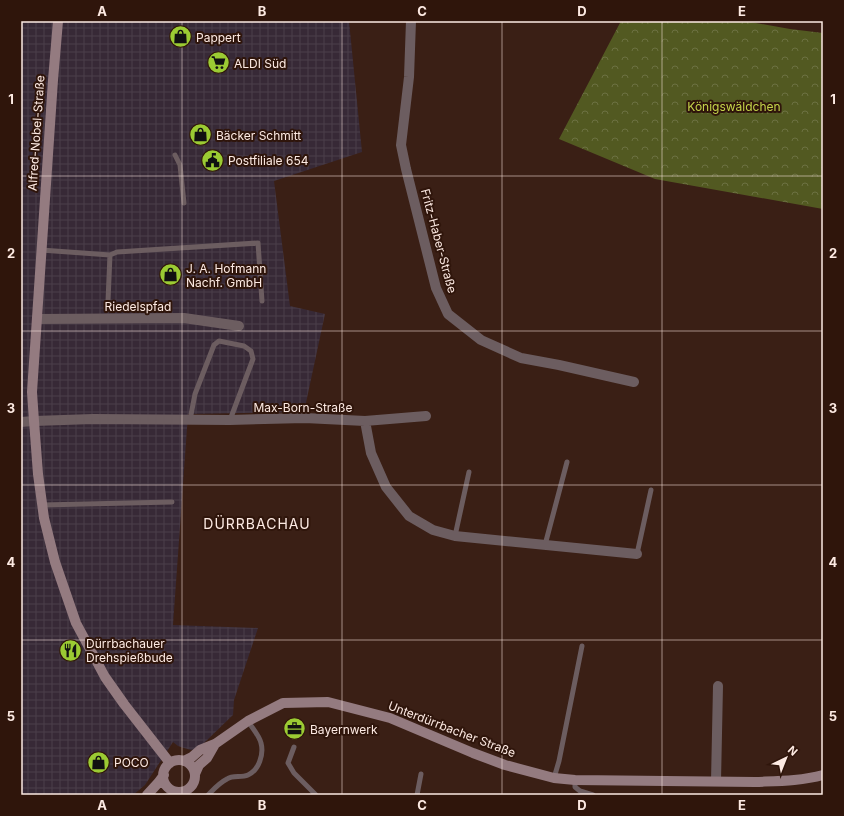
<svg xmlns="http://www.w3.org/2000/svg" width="844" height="816" font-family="Inter,sans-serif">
<defs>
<pattern id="industrial-grid" width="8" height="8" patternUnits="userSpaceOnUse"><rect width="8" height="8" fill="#372936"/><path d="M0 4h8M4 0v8" fill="none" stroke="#4b3e49"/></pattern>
<pattern id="forest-crowns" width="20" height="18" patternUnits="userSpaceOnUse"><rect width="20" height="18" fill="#525921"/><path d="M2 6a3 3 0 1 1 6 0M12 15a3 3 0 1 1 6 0" fill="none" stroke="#6c7141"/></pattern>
</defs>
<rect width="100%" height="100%" fill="#3a1f15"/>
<path fill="url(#industrial-grid)" d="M21,21H349L362,152L274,181L290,306L325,314L304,412L188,414L173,625L258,628L234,700L233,715L204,743L197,749L191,750L184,748L178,746L173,742L145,785L133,795H21Z"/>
<path fill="url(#forest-crowns)" d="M621,21H745L790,29L823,33V209L655,179L559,139Z"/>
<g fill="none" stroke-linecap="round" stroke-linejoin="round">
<path stroke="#6c5d60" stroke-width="5" d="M175,155L180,165L184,203
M41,250L110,255L108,301
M110,255L117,252L258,243L262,301
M190,420L195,394L214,345L219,341L244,346L251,351L253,359L230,420
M42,505L172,502
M455,536L469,472
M545,545L567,462
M637,554L651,490
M294,747L288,763L294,773L316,795
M554,778L559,761L582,646
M575,780V787L580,791L593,795
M208,795C213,790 219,783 227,779C233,775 241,778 248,775C259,770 264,754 261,743C259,735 252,728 248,721
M417,795L421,774"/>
<path stroke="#6c5d60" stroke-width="10" d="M411,21L409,77L401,145L406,169L436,288L448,314L481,340L521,358L559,365L634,382
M37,319L184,318L239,326
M365,421L371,453L386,487L409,516L433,530L455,536L637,554
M21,422L34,421L93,419L230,420L305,418L365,421L426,416
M716,781L718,686"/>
<path stroke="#947b80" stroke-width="10" d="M58,21L53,80L32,392L34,421L38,474L44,518L55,562L76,623L105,677L124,704L170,763
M163 776a16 16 0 1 1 32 0a16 16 0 1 1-32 0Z
M184,761L192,757L200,750L215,744L248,721L283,703L328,702L390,718L473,753L505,765L554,778L575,780L755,782C778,781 801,781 823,775
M195,774L199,765L207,758L215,744
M147,795L158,783L164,775"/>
</g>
<path fill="none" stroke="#fdeae3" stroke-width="1" stroke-opacity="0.55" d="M182,21V795M342,21V795M502,21V795M662,21V795M21,176H823M21,331H823M21,485H823M21,640H823"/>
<defs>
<symbol id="shop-disc" viewBox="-11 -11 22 22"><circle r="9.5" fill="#9bcb33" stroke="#2f150b"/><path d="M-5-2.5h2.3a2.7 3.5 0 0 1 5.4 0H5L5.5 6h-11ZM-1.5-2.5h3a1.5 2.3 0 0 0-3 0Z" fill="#111"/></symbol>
<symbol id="supermarket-disc" viewBox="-11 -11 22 22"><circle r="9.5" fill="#9bcb33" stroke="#2f150b"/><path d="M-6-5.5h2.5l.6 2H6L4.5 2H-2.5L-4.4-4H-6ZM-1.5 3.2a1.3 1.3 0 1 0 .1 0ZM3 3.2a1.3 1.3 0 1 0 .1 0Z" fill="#111"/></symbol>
<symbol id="civic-disc" viewBox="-11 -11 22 22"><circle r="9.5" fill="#9bcb33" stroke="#2f150b"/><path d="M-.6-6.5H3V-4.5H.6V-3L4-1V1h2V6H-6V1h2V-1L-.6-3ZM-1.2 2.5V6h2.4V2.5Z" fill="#111"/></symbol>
<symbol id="restaurant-disc" viewBox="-11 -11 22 22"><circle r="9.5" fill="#9bcb33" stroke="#2f150b"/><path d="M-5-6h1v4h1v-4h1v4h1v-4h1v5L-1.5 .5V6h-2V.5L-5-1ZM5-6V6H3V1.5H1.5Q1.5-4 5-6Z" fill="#111"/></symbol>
<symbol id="office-disc" viewBox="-11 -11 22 22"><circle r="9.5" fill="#9bcb33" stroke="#2f150b"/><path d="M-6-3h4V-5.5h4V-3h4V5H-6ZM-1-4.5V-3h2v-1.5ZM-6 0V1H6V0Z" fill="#111"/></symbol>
</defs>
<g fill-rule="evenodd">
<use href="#shop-disc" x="168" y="24" width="25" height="25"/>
<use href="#supermarket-disc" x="206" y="50" width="25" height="25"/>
<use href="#shop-disc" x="188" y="122" width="25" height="25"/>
<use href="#civic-disc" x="200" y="148" width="25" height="25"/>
<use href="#shop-disc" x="158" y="262" width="25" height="25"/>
<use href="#restaurant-disc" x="58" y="638" width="25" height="25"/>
<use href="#office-disc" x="282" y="716" width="25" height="25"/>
<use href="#shop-disc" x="86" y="750" width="25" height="25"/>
</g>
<g text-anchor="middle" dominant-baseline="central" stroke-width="4" stroke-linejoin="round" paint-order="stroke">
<g font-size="12" fill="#fdeae3" stroke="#2f150b" text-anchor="start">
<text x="196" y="37">Pappert</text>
<text x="234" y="63">ALDI Süd</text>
<text x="216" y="135">Bäcker Schmitt</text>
<text x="228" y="160">Postfiliale 654</text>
<text x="186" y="268">J. A. Hofmann<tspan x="186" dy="14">Nachf. GmbH</tspan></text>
<text x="86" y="643">Dürrbachauer<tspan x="86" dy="14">Drehspießbude</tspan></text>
<text x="310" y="729">Bayernwerk</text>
<text x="114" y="762">POCO</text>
</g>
<g font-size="12" fill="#c4d44a" stroke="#2f150b">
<text x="734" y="106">Königswäldchen</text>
</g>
<g font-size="12" fill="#fdeae3" stroke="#2f150b">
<text transform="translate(36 133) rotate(-86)">Alfred-Nobel-Straße</text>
<text transform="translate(439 241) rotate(75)">Fritz-Haber-Straße</text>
<text x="138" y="306">Riedelspfad</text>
<text x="303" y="407">Max-Born-Straße</text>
<text transform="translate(452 729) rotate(21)">Unterdürrbacher Straße</text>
</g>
<g font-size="14" letter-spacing="1" fill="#fdeae3" stroke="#2f150b">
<text x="257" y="523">DÜRRBACHAU</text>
</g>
</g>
<rect width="844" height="816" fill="none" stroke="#2f150b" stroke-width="44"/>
<g transform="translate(786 758) rotate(43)" stroke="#2f150b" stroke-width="3" paint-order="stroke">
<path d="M0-3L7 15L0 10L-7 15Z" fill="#fdeae3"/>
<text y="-6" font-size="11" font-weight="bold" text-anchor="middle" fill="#fdeae3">N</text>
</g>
<rect x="22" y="22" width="800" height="772" fill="none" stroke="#fdeae3" stroke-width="1.5"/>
<g font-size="13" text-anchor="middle" font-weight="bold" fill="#fdeae3">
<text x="102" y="16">A</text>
<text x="262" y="16">B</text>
<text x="422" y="16">C</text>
<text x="582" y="16">D</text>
<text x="742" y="16">E</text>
<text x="11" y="104">1</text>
<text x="833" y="104">1</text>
<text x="11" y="258">2</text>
<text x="833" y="258">2</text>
<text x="11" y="413">3</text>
<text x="833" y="413">3</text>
<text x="11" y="567">4</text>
<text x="833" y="567">4</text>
<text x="11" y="721">5</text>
<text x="833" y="721">5</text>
<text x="102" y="810">A</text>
<text x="262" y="810">B</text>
<text x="422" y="810">C</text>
<text x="582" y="810">D</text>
<text x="742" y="810">E</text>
</g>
</svg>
